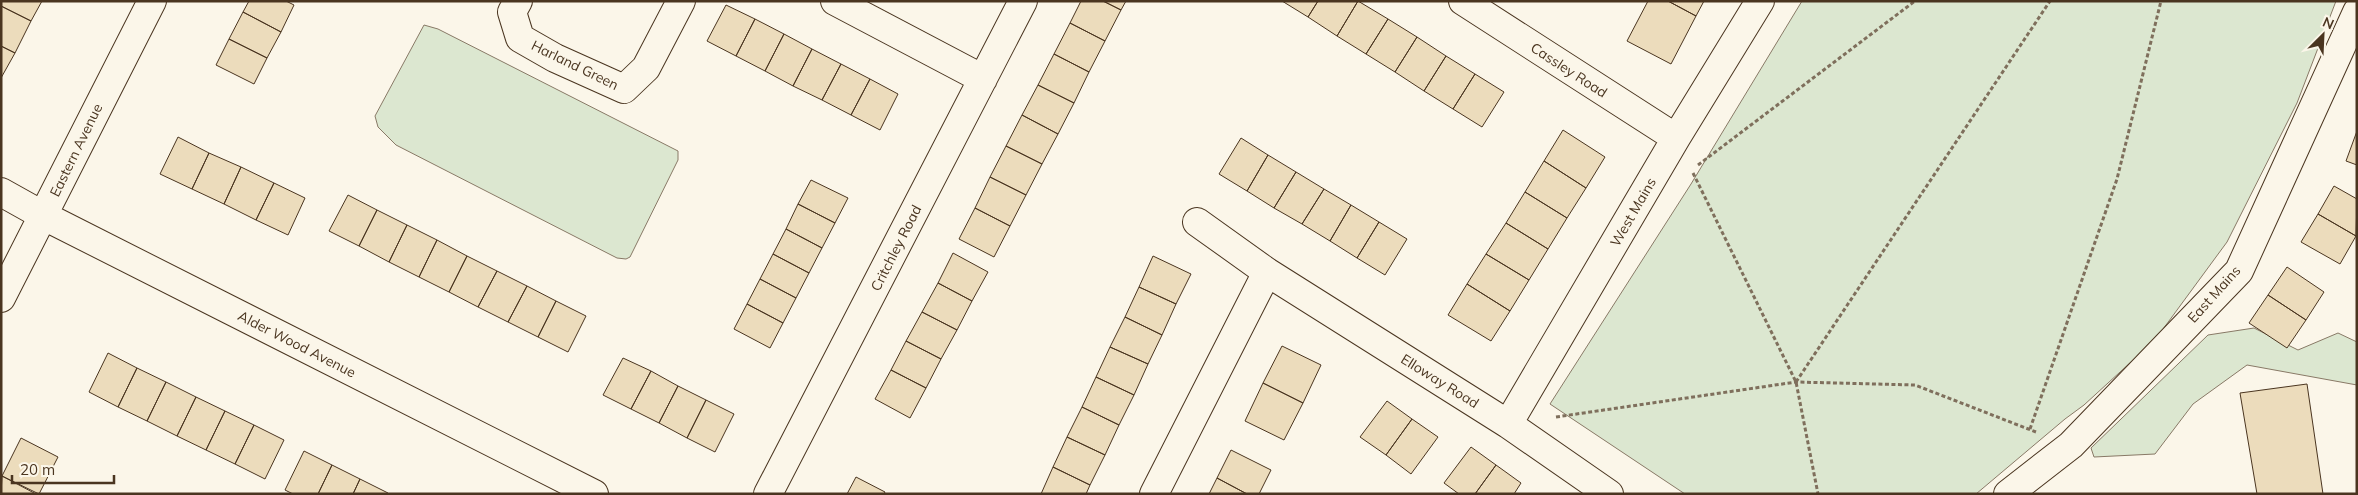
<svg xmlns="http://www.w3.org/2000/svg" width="2358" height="495" font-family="Mulish,sans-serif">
<rect width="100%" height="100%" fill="#fbf6e9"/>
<path fill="#dce7d0" stroke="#887966" d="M1802,1H2336L2297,103L2227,242L2155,340L2084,405L2065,419L1976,494H1685L1550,404L1691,184Z
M424,25L438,29L678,151V160L630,257L626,259L617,258L396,145L378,127L375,116Z
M2254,328L2298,350L2338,333L2357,342V385L2247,365L2193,404L2155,454L2094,457L2091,448L2208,335Z"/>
<path fill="#ecdcbc" stroke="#4a3520" d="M1,1H42L31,21L1,6Z
M249,1H286L294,5L281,32L243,12Z
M1081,1H1103L1121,10L1105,41L1070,23Z
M1103,1H1126L1121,10Z
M1282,1H1318L1308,17Z
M1318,1H1358L1337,36L1308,17Z
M1358,1L1388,19L1366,54L1337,36Z
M1648,1H1668L1696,16L1671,64L1627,41Z
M1668,1H1704L1696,16Z
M726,5L755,19L736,56L707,41Z
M1,6L31,21L15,53L1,46Z
M243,12L281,32L267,58L229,39Z
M755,19L784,34L765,71L736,56Z
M1388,19L1417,37L1395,72L1366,54Z
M1070,23L1105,41L1089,72L1054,54Z
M784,34L812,49L793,86L765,71Z
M1417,37L1446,56L1424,91L1395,72Z
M229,39L267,58L254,84L216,65Z
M1,46L15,53L1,78Z
M812,49L841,64L822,100L793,86Z
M1054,54L1089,72L1074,103L1038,85Z
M1446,56L1475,74L1453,109L1424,91Z
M841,64L870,79L851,115L822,100Z
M1475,74L1504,92L1482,127L1453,109Z
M870,79L898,94L880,130L851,115Z
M1038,85L1074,103L1058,134L1022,115Z
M1022,115L1058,134L1042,164L1006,146Z
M1563,130L1605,157L1586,188L1544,161Z
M2357,131V165L2346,161Z
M178,137L209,153L192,189L160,174Z
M1241,138L1268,155L1247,191L1219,174Z
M1006,146L1042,164L1026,195L990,177Z
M209,153L241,167L224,204L192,189Z
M1268,155L1296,172L1274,208L1247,191Z
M1544,161L1586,188L1567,218L1525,192Z
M241,167L274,183L256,220L224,204Z
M1296,172L1324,189L1302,224L1274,208Z
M990,177L1026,195L1010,226L975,208Z
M811,180L848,198L835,223L798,204Z
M274,183L305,198L288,235L256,220Z
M2334,186L2357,199L2356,236L2318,214Z
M1324,189L1351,205L1330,241L1302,224Z
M1525,192L1567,218L1548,249L1506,223Z
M348,195L377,210L359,246L329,231Z
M798,204L835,223L822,248L786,229Z
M1351,205L1379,222L1357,258L1330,241Z
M975,208L1010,226L994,257L959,239Z
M377,210L407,225L389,262L359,246Z
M2318,214L2356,236L2340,264L2301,242Z
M1379,222L1407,239L1385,275L1357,258Z
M1506,223L1548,249L1529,280L1486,254Z
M407,225L437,240L419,277L389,262Z
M786,229L822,248L809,273L773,254Z
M437,240L467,256L449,292L419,277Z
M953,253L988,272L972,301L938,283Z
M773,254L809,273L796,298L760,279Z
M1486,254L1529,280L1510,311L1467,284Z
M467,256L497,271L478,307L449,292Z
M1153,256L1191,274L1176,304L1139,287Z
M2287,267L2324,292L2306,320L2268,295Z
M497,271L527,286L508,322L478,307Z
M760,279L796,298L783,323L747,304Z
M938,283L972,301L957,330L922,312Z
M1467,284L1510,311L1491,341L1448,315Z
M527,286L556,301L538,337L508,322Z
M1139,287L1176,304L1162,335L1125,317Z
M2268,295L2306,320L2287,348L2249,323Z
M556,301L586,316L568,352L538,337Z
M747,304L783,323L770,348L734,329Z
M922,312L957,330L941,359L906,341Z
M1125,317L1162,335L1148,364L1110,347Z
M906,341L941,359L926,388L891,370Z
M1282,346L1321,365L1303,403L1263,383Z
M1110,347L1148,364L1134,395L1096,377Z
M108,353L137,368L118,407L89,392Z
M623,358L651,371L631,409L603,395Z
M137,368L166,382L147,421L118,407Z
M891,370L926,388L910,418L875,399Z
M651,371L678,386L659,423L631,409Z
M1096,377L1134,395L1119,425L1082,407Z
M166,382L196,397L177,436L147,421Z
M1263,383L1303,403L1284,440L1245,421Z
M2307,384L2323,494H2257L2240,393Z
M678,386L706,400L687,438L659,423Z
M196,397L225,411L206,450L177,436Z
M706,400L734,414L715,452L687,438Z
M1387,401L1412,419L1386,455L1360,437Z
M1082,407L1119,425L1105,455L1067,437Z
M225,411L254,425L235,464L206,450Z
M1412,419L1438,437L1411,474L1386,455Z
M254,425L284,440L265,479L235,464Z
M1067,437L1105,455L1090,485L1053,467Z
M21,438L58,457L39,494L2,476Z
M1471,447L1496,465L1475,494H1459L1444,483Z
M1231,450L1271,470L1259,494H1247L1217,478Z
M304,451L332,465L318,494H293L285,490Z
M332,465L360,479L353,494H318Z
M1496,465L1521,483L1514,494H1475Z
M1053,467L1090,485L1086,494H1041Z
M2,476L36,494H1Z
M856,477L885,492L884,494H847Z
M1217,478L1247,494H1209Z
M360,479L388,493L387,494H353Z"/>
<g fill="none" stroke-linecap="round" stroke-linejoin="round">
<defs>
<path id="minor" d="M518,1L512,12L520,38L555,58L624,89L646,68L681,1
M835,1L983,79
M1463,1L1676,138
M1,192L44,216L594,494
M1197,222L1267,272L1508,424L1609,494
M1,298L152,1
M1508,424L1676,138L1760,1
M768,494L1023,1
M1154,494L1267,272
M2008,494L2071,445L2239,271L2357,12"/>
</defs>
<use href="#minor" stroke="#4a3520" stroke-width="30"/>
<path stroke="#7f6f5c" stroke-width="3" stroke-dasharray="4 2.5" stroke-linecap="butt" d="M1698,165L1915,1
M1693,173L1796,382L1818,494
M1796,382L2050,1
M1556,417L1796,382L1915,385L2036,432
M2030,429L2117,179L2161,1"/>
<use href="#minor" stroke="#fbf6e9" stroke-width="28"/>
</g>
<g text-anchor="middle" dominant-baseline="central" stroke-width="4" stroke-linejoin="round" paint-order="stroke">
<g font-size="14" fill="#4a3520" stroke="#fbf6e9">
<text transform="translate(575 65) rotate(26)">Harland Green</text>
<text transform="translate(1569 70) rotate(33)">Cassley Road</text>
<text transform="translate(76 150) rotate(-64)">Eastern Avenue</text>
<text transform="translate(1633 212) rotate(-60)">West Mains</text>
<text transform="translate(896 248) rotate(-63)">Critchley Road</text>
<text transform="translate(2214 294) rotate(-48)">East Mains</text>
<text transform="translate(297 344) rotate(27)">Alder Wood Avenue</text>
<text transform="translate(1440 381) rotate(32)">Elloway Road</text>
</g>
</g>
<rect width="2358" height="495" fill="none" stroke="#4a3520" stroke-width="5"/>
<g transform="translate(2323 35) rotate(24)" stroke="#fbf6e9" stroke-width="4" paint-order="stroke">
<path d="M0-4L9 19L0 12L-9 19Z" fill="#4a3520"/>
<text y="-8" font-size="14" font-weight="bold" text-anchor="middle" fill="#4a3520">N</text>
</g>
<path d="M12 475v8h102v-8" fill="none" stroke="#4a3520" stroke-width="2.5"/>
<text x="20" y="475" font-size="15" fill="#4a3520" stroke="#fbf6e9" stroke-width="4" paint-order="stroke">20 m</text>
</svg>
